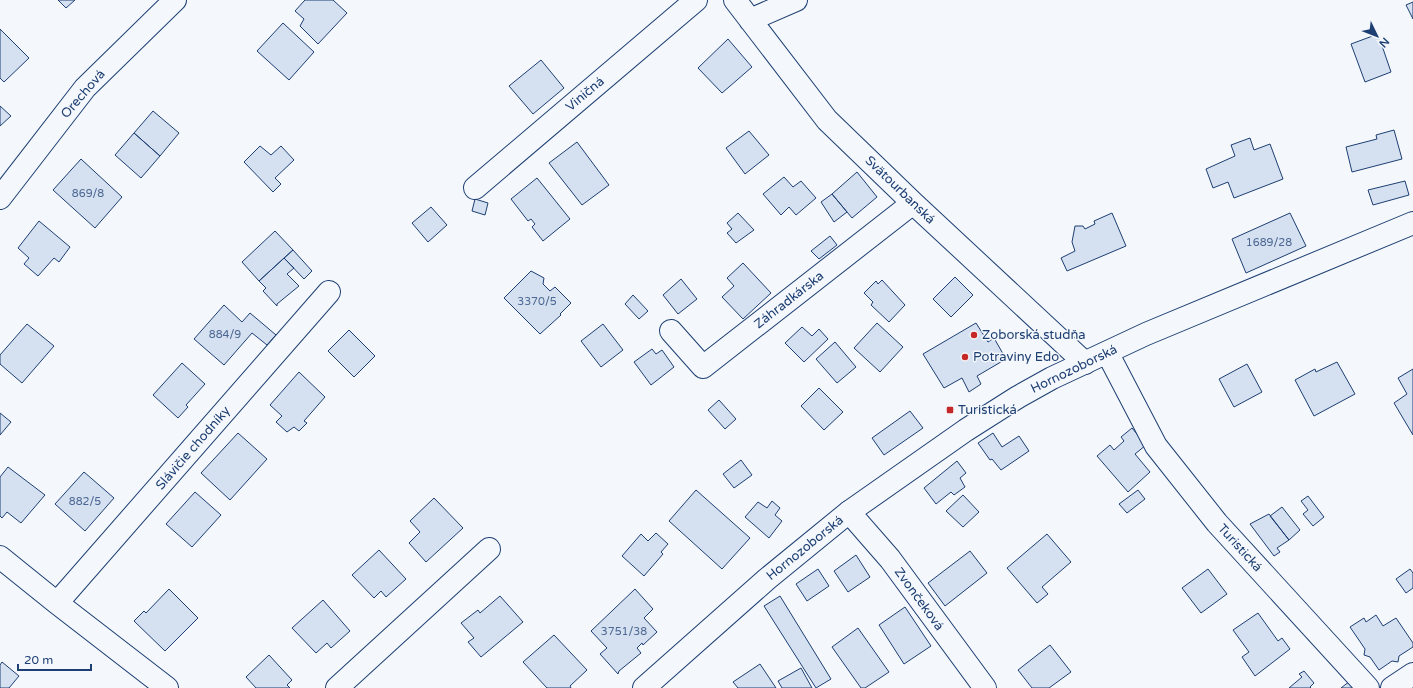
<svg xmlns="http://www.w3.org/2000/svg" width="1413" height="688" font-family="'Varela Round',sans-serif">
<rect width="100%" height="100%" fill="#f4f7fb"/>
<path fill="#d5e0f0" stroke="#1d3f73" d="M58,0H75L66,8Z
M305,0H333L347,13L318,44L300,26L304,19L295,11Z
M1413,2V19L1406,5Z
M283,23L314,52L289,80L257,51Z
M0,29L29,58L4,82L0,78Z
M1378,34L1391,72L1365,82L1351,44Z
M728,39L752,67L722,93L698,68Z
M541,60L564,88L533,114L509,86Z
M0,106L11,116L0,126Z
M153,111L179,133L160,156L134,133Z
M1394,130L1402,159L1352,172L1346,147L1377,139L1376,135Z
M749,131L769,155L745,174L726,148Z
M134,133L160,156L141,178L115,155Z
M1250,138L1254,150L1270,144L1283,179L1234,198L1228,182L1213,188L1206,169L1235,156L1231,145Z
M577,142L609,185L582,205L549,163Z
M260,146L271,155L281,146L294,160L275,178L281,184L273,192L244,162Z
M81,159L122,197L95,228L53,190Z
M857,172L877,197L852,218L832,194Z
M784,177L793,187L801,181L816,198L796,215L789,207L781,215L763,194Z
M537,178L570,219L543,241L532,227L535,224L531,219L528,221L511,199Z
M1405,181L1409,195L1373,205L1368,190Z
M832,194L847,212L834,222L821,202Z
M475,199L488,203L485,215L472,211Z
M431,207L447,225L428,242L412,223Z
M738,213L754,230L736,243L727,233L732,229L727,223Z
M1112,213L1126,246L1067,271L1061,258L1075,251L1072,242L1075,226H1083L1085,229L1095,224L1094,221Z
M1290,213L1306,246L1246,273L1232,239Z
M39,221L70,247L59,262L54,258L38,276L24,264L29,258L18,248Z
M275,231L293,250L259,281L242,262Z
M830,236L837,245L819,259L811,251Z
M293,250L312,271L304,279L284,258Z
M284,258L294,268L287,274L299,286L277,304V306L263,291L266,288L259,281Z
M743,263L771,293L743,319L722,297L734,286L727,278Z
M531,271L544,278L543,284L550,291L555,287L571,303L560,314L561,315L540,334L504,298Z
M955,277L973,295L951,317L933,299Z
M681,279L697,299L678,314L663,295Z
M882,280L905,305L889,322L871,305L873,302L864,293L876,281L878,284Z
M633,295L648,311L639,319L625,304Z
M224,305L242,322L250,313L276,335L267,345L252,333L224,365L194,339Z
M877,323L903,347L880,372L854,348Z
M976,323L988,342L994,338L1006,359L977,376L981,384L969,392L962,378L944,388L923,354Z
M27,324L54,346L22,383L0,364V355Z
M603,324L623,350L601,367L581,341Z
M802,327L812,336L819,329L828,339L804,362L785,343Z
M349,330L375,356L354,377L328,351Z
M835,342L856,367L837,383L816,359Z
M652,349L656,354L662,350L674,367L651,385L634,362Z
M1337,362L1355,394L1314,416L1295,380L1315,369L1316,372Z
M182,363L205,384L186,405L188,407L178,418L153,395Z
M1247,364L1262,392L1234,407L1219,379Z
M1413,369V435L1394,403L1407,394L1398,378Z
M299,372L325,397L304,421L307,423L299,431L294,427L287,432L276,422L282,416L270,405Z
M819,388L843,412L824,430L801,406Z
M719,400L736,419L725,429L708,410Z
M910,411L923,428L884,455L872,438Z
M0,413L11,422L0,435Z
M1132,428L1146,445L1135,454L1150,472L1128,492L1097,456L1110,445L1114,450L1124,441L1121,437Z
M238,433L267,459L230,500L201,473Z
M993,433L1002,447L1019,436L1029,451L1001,470L992,459L990,460L978,443Z
M741,460L752,475L734,488L723,474Z
M957,461L966,473L960,478L965,487L954,495L951,492L936,504L924,488Z
M8,467L45,495L21,523L7,512L2,518L0,516V477Z
M84,472L114,498L85,531L55,504Z
M696,490L750,538L722,569L669,521Z
M1138,490L1145,499L1127,513L1119,504Z
M195,492L221,515L192,547L166,524Z
M963,495L979,512L963,527L946,511Z
M1308,496L1324,517L1313,526L1303,514L1308,510L1301,501Z
M434,498L463,528L426,562L409,543L420,532L410,521Z
M772,501L780,508L775,515L782,521L769,538L745,517L758,502L767,508Z
M1282,507L1300,530L1289,540L1270,516Z
M1269,514L1289,540L1277,548L1280,552L1274,556L1250,524Z
M656,533L668,544L661,552L663,554L644,576L622,556L641,534L648,541Z
M1047,534L1071,562L1042,587L1048,594L1037,603L1007,568Z
M379,550L406,579L386,597L381,591L374,598L352,575Z
M970,551L987,573L945,606L928,583Z
M856,555L870,577L848,592L834,571Z
M818,569L829,586L807,601L796,584Z
M1208,569L1227,594L1201,613L1182,588Z
M1410,569L1413,573V588L1406,593L1396,579Z
M169,589L198,618L165,651L134,621L144,611L146,613Z
M635,589L653,609L644,618L657,632L643,645L642,643L637,648L641,653L619,671L618,674L600,654L607,648L591,631Z
M500,596L523,622L481,657L468,642L474,638L461,623L478,610L480,613Z
M780,596L831,679L816,688L764,606Z
M323,600L350,631L331,648L327,643L316,653L292,628Z
M905,607L931,646L904,664L879,625Z
M1258,613L1278,641L1282,638L1290,649L1255,676L1242,657L1249,652L1233,630Z
M1376,615L1383,626L1396,618L1413,643V647L1399,656L1398,662L1392,661L1379,670L1370,657L1364,655L1365,649L1350,627L1364,618L1366,622Z
M858,628L889,672L865,688H861L832,647Z
M554,635L587,670L570,686L571,688H547L523,662Z
M1050,645L1071,672L1049,688H1032L1018,670Z
M269,655L292,680L287,685L290,688H256L246,677Z
M2,662L19,676L9,688H0V665Z
M760,664L776,688H738L733,682Z
M801,668L812,688H782L778,681Z
M1304,671L1314,683L1310,687L1311,688H1289L1302,677L1299,674Z
M1350,681L1356,688H1341Z"/>
<g fill="none" stroke-linecap="round" stroke-linejoin="round">
<defs>
<path id="street" d="M735,0L827,120L913,203L1085,363
M750,20L796,0
M475,188L696,0
M0,198L85,88L175,0
M671,331L703,367L913,203
M1108,354L1156,446L1217,523L1368,688
M849,512L890,559L985,688
M0,557L57,603L167,688
M57,603L329,292
M337,688L489,549
M1392,688L1413,674"/>
<path id="secondary" d="M644,688L767,579L849,512L966,430L1018,397L1052,378L1146,334L1413,223"/>
</defs>
<use href="#street" stroke="#1d3f73" stroke-width="24"/>
<use href="#secondary" stroke="#1d3f73" stroke-width="24"/>
<use href="#street" stroke="#f4f7fb" stroke-width="22"/>
<use href="#secondary" stroke="#f4f7fb" stroke-width="22"/>
</g>
<g fill="#c62828" stroke="#f4f7fb" stroke-width="1.5">
<circle cx="974" cy="335" r="4"/>
<circle cx="965" cy="357" r="4"/>
<rect x="946" y="406" width="8" height="8" rx="2"/>
</g>
<g text-anchor="middle" dominant-baseline="central" stroke-width="3" stroke-linejoin="round" paint-order="stroke">
<g font-size="11" fill="#4b6792">
<text x="88" y="193">869/8</text>
<text x="1269" y="242">1689/28</text>
<text x="537" y="301">3370/5</text>
<text x="225" y="334">884/9</text>
<text x="85" y="501">882/5</text>
<text x="624" y="631">3751/38</text>
</g>
<g font-size="13" fill="#1d3f73" stroke="#f4f7fb">
<text transform="translate(83 94) rotate(-49)">Orechová</text>
<text transform="translate(585 94) rotate(-40)">Viničná</text>
<text transform="translate(900 190) rotate(44)">Svätourbanská</text>
<text transform="translate(789 300) rotate(-38)">Záhradkárska</text>
<text transform="translate(1074 369) rotate(-26)">Hornozoborská</text>
<text transform="translate(193 448) rotate(-49)">Slávičie chodníky</text>
<text transform="translate(805 548) rotate(-39)">Hornozoborská</text>
<text transform="translate(1240 548) rotate(48)">Turistická</text>
<text transform="translate(919 599) rotate(54)">Zvončeková</text>
</g>
<g font-size="13" fill="#1d3f73" stroke="#f4f7fb" text-anchor="start">
<text x="982" y="335">Zoborská studňa</text>
<text x="973" y="357">Potraviny Edo</text>
<text x="958" y="410">Turistická</text>
</g>
</g>
<g transform="translate(1377 36) rotate(133)" stroke="#f4f7fb" stroke-width="3" paint-order="stroke">
<path d="M0-3L7 15L0 10L-7 15Z" fill="#1d3f73"/>
<text y="-6" font-size="11" font-weight="bold" text-anchor="middle" fill="#1d3f73">N</text>
</g>
<path d="M18 664v6h73v-6" fill="none" stroke="#1d3f73" stroke-width="2"/>
<text x="24" y="664" font-size="12" fill="#1d3f73" stroke="#f4f7fb" stroke-width="3" paint-order="stroke">20 m</text>
</svg>
